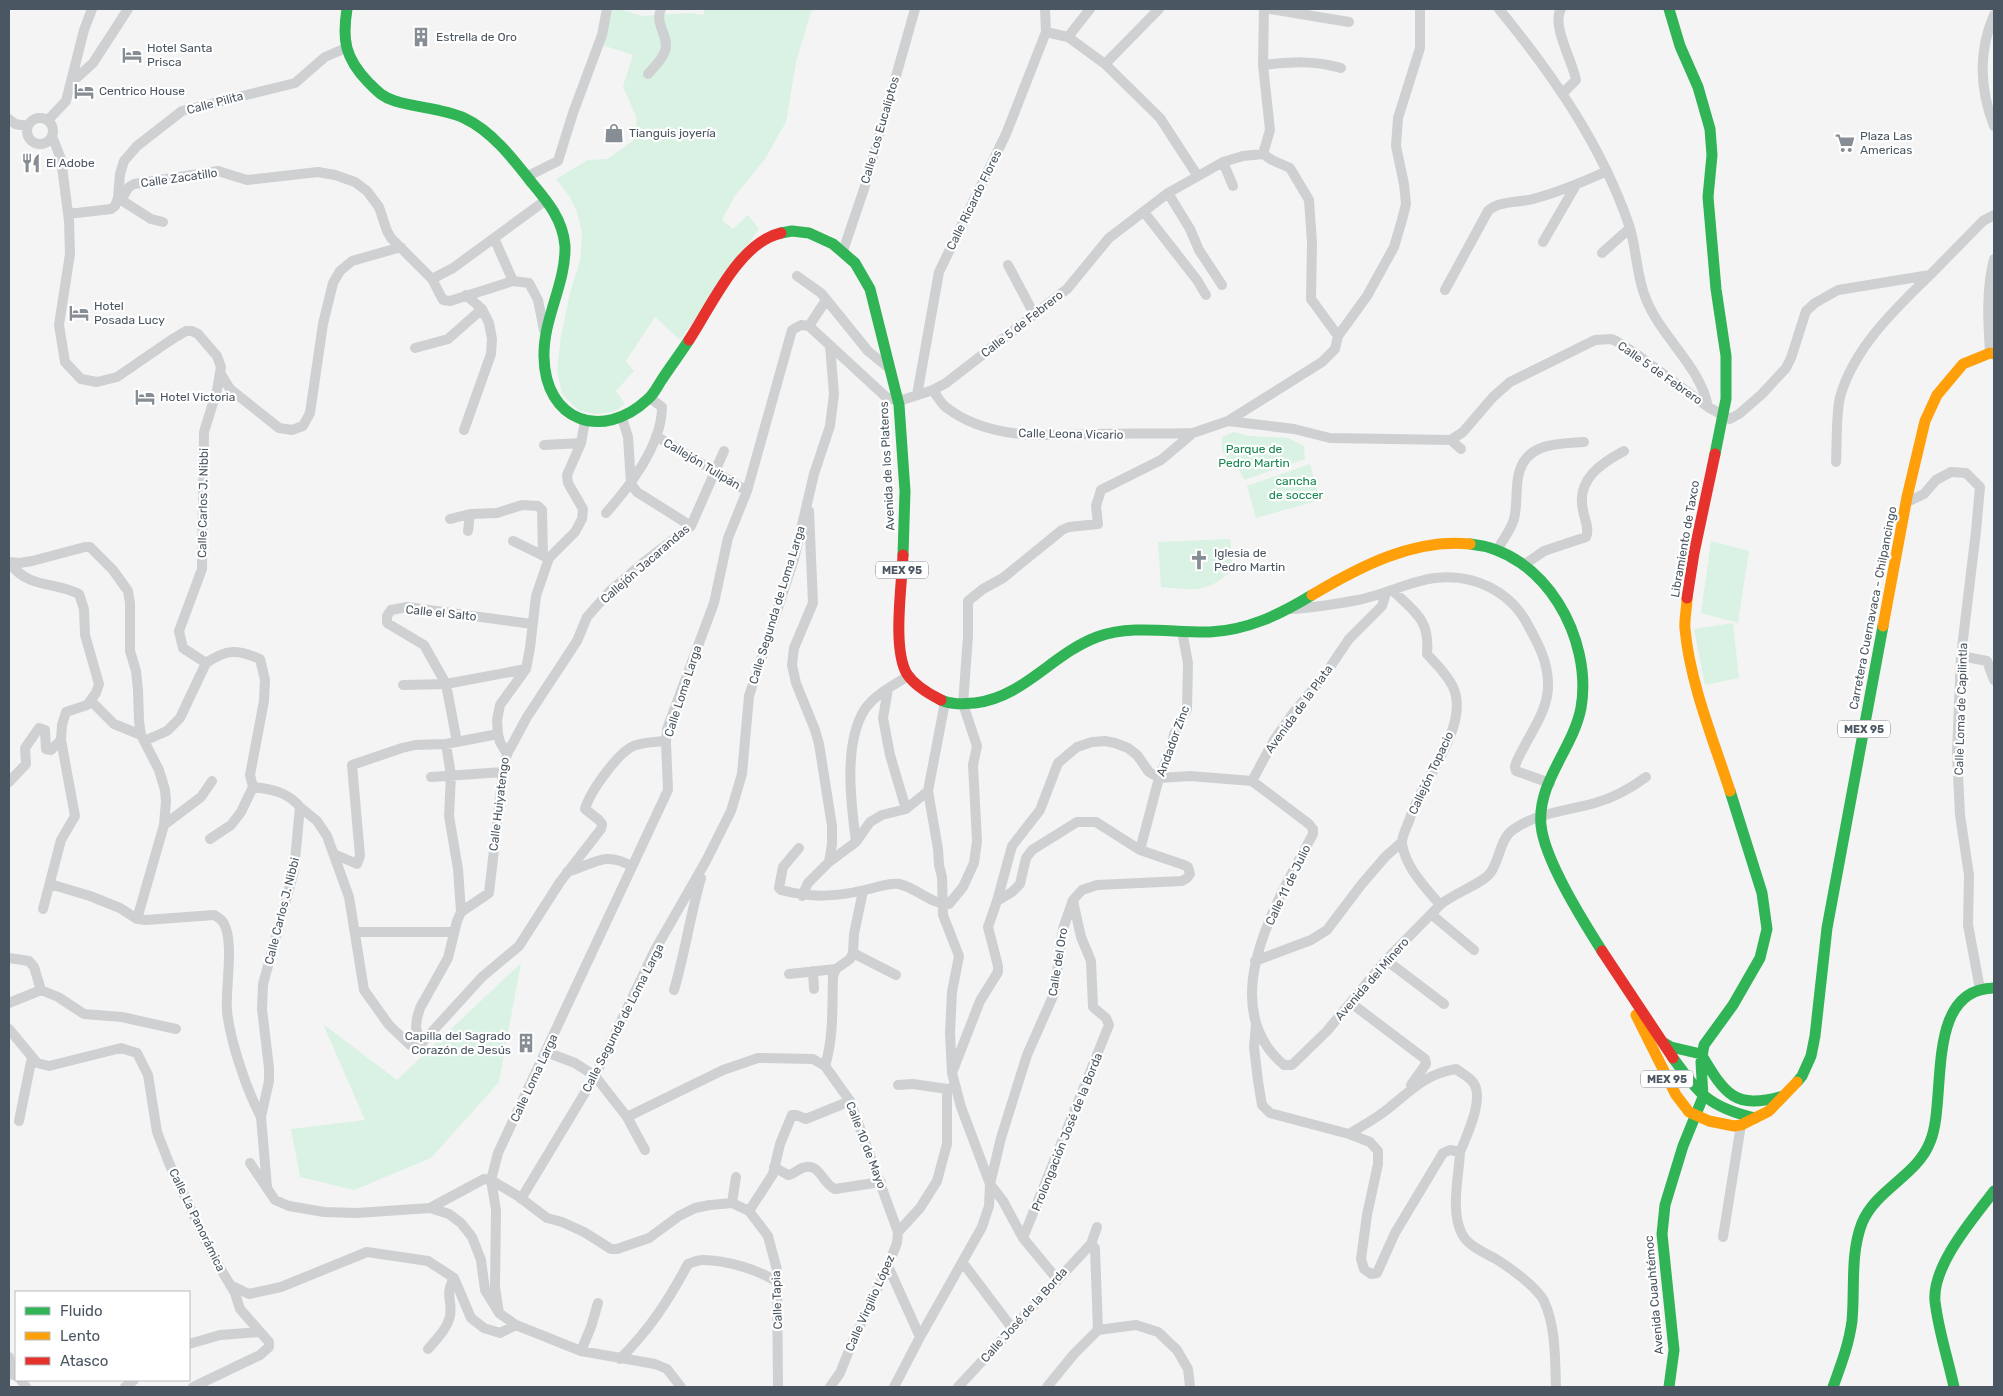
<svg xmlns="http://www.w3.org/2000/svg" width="2003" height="1396" font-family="Rubik,sans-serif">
<rect width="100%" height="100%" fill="#f4f4f4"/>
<path fill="#d9f2e3" d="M613,9H620L641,16L688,13L704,15V9H816L811,12L796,62L786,122L765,159L734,197L722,220L733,229L748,215L759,229L680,340L655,317L626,361L634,371L616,391L625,404L613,412L595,414L578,410L562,394L557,370L561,336L570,293L580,261L582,233L577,212L569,196L556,179L588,160L607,159L633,141L637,119L623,86L633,55L602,45Z
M1234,432L1249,436L1288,438L1304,446L1305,459L1244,480L1234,460L1227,459L1222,450V437Z
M1310,464L1320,500L1256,518L1247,486Z
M1230,539L1233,569C1208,594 1193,590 1161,587L1158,542Z
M1711,541L1749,551L1738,623L1701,613Z
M1733,623L1739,678L1705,685L1694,629Z
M521,963L499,1082L431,1158L354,1190L300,1177L291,1129L365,1120L323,1024L397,1080Z"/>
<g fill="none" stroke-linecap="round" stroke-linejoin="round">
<path stroke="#ced0d2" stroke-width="10" d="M1270,9L1349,22
M1499,9C1553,75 1601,144 1629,225C1637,249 1636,276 1646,299C1661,337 1701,367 1708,407L1730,419L1739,414L1762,394L1786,368L1791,358L1806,311L1815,303L1838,290L1930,275L1983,221L1994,215
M1561,9C1551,25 1573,62 1576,80L1563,93
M1994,15C1978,52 1980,90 1994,126
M1046,32L1068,37L1105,64L1160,118L1197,175
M1068,37L1090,9
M1105,64L1159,9
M1263,65C1292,62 1313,60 1341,68
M648,74C654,67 662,60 665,51C670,37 654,24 661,9
M72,82L93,63L128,9
M27 131a13 13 0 1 1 26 0a13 13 0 1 1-26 0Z
M9,119L15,124L27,126
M48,120L66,101L84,30L92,9
M52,136L61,159L69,221L70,254L59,325L65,362L81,379L97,382L117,377L171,340L186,331H192L198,334L217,356L221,367L217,390L204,432L202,569L179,631L183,648L206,663C227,649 237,649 260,659L265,680L264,701L250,775L253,787
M1263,154L1270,130L1263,65L1264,9
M1223,162L1233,186
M528,176L558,161L573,113L602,35L607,9
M1168,193L1190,229L1199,250L1222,285
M118,198L151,219L163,222
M121,200L129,187L134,184L218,171L247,180L318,172L335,175L355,182L367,191L379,207L387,231L391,238L432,279L443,300L450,301L513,281L529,283L538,300L544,330
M1144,212L1197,280L1206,295
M68,214L111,209L115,206L118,198L120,174L124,161L137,146L182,111L295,83L325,57L346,48
M494,238L513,281
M1543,242L1576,185
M843,251L864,189L915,9
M1602,253L1630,228
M1008,265L1034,314
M797,276L821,293L868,351L890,369
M432,279L453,268L546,200
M1445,290L1488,211C1500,200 1519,203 1533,199C1559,192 1583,182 1607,171
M809,326L826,300
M415,348L448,339L482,309
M1990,353C1988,321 1986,290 1994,259
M221,374L230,389L279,428L292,430L303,426L310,413L323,324L333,283L340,271L352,261L401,247
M933,390C937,396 941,404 947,408C988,439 1042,436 1090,434C1124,433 1159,434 1193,433
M917,395L939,272L1006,134L1046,32L1045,9
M622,418L628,437L631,484L637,492L691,526
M1228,421L1294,429L1330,438L1451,440L1463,432L1493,397L1510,382L1595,340L1611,339L1616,341L1635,353L1708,407
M464,430L491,354L492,339L489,323L482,309L466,295
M656,436L747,491
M1451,440L1461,449
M544,445L581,443
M1836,462C1837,443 1836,414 1840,397C1854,348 1894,310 1930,275
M1907,502L1924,494L1936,480L1951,472L1966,473L1980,487L1976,531L1961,656L1957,753L1960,815L1969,875L1968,925L1980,989
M809,511L813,603L794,648L792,665L796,683L815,730L819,744L832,826V844L829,862
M606,513C630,486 662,445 662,407L650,398
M450,519L470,514L497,513L522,505L538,506L542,510L543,556
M468,531L470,514
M513,541L546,557
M1497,550C1502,541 1511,530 1514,519C1518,504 1515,487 1519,473C1527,442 1559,444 1584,442
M9,562L20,563L32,561L85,547H90L113,570L128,591L130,603V651L136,671L138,690L139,721L141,735L159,770L165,790L166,801L164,825L137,919
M9,563C30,589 52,581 79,594L84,609L85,635L99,684L96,693L87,705L66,712L62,725L61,740L51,750L46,749L45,730L39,728L25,748L26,764L9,782
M1525,564L1544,551L1586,537C1590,528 1584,519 1583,510C1576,480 1601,463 1624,451
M1393,591C1416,613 1430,620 1427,654C1436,664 1447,674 1453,687C1471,726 1421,781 1410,818C1408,825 1401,837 1402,844C1406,868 1425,887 1440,905
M1291,609C1313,608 1336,604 1358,600C1384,595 1410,581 1435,578C1474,573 1512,592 1529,627C1539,645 1548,663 1548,684C1549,706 1534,728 1524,747C1521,753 1516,760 1515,767L1516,771L1550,783
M1961,656L1987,661L1994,680
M403,685L446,684L526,669
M888,689L883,718L890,755L906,809
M91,701L114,724L141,735
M945,702L928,791L938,849L939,865L942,877L943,915L959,956L952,992L950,1033L952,1073L961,1107L990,1184L1003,1201L1023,1238L1057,1279
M144,741L167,731L180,718L206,663
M457,742L446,684L424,645L387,623V616L391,610L407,607L532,624
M446,744L451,775L449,816L458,869L461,912
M507,754L527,717L577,641L587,617L610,591L644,562L691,526L724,451
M431,777L503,772
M1252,781L1274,740L1294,712L1324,676L1349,639L1382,606L1386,593
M253,787C271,789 288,792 300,807L294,871L263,984L262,1009L269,1068V1081L261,1117L267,1187
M300,807L317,821L327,836L349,897L364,990L389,1025L410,1045H420
M164,825L201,797L212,781
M210,839L231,825L241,812L253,787
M856,842C851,804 843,743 865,709C874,695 894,685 908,676
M799,848L783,867L779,888L781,890C811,898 835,897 865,890C875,888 890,882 899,884C917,888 930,904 949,904L963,887L974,863L977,841L973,765L977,746L963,704L968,636V601L983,589L1003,578L1062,530L1069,527L1098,524L1096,506L1101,490L1161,460L1193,433L1228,421L1322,362L1335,349L1338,336L1367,296L1394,247L1402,220L1406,204L1404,184L1396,146L1398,118L1420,48V9
M1140,850L1159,778L1172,746L1174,734L1187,709L1188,663L1182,631
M334,854L357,864L360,856L352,765L402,748L415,745L446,744L498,734
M567,872C593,865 604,850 631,866
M50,884L90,896L120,908L137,919L146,920L214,915C217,917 221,919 223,922C235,940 225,989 227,1011C230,1041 247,1091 261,1117
M802,896L808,883L829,862L856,842L870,822L882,815L906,809L928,791
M43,909L61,840L75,816L61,740
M1431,914L1474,950
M355,932H454
M853,953L896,975
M9,958L29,961L34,967L41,990
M1386,960L1444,1004
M1255,961L1311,940L1327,930L1361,885L1386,856L1402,842
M813,971L814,989
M789,974L836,969
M674,990C685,953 690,916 701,878
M9,1003L41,990L58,997L84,1014L122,1017L176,1029
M1351,1003L1425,1059L1426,1064L1411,1085
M1256,1024L1254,1047L1258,1081L1262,1105L1270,1113L1349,1134L1370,1142L1378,1151V1164L1367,1215L1361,1259L1364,1269L1371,1274L1377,1273L1395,1233L1443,1153L1450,1150L1460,1152C1459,1176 1450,1211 1462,1234C1468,1246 1485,1253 1496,1259C1509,1267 1537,1287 1544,1301C1556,1327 1555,1360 1556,1387
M9,1029L37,1063L49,1066L121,1048L137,1053L148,1075L157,1132L169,1163L213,1256L235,1293L240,1309L269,1342V1347L260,1355L193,1387
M420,1045L416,1027L417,1018L420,1008L448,958L457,921L461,912L489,893L503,772L507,754L500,742L498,734L497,720L500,705L526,669L530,648L536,596L549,558L575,532L582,519L583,509L568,483L567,475L581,443L585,421
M420,1045L482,977L519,946L560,882L601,829L602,824L599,820L585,809C590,792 619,750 636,745C645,742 655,742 664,741L666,743
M546,1052L575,1063L595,1076L627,1117L645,1150
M825,1066C834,1036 832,1006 833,976L836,969L850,959L853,953L854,934L863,891
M952,1073L980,1001L998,972V966L988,927L997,901L1012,846L1040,810L1058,763L1077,747L1092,742L1105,741L1115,743L1128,748L1137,755L1149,772L1159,778L1190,776L1252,781L1309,824L1313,829V834C1279,898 1212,1004 1284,1065H1292L1327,1031L1386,960L1440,905C1452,894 1484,883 1491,872C1500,859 1500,838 1514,829C1539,812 1567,811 1595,803C1613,798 1631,788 1646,777
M898,1085L913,1084L947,1089
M627,1117L723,1070L758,1058L813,1059L825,1066L850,1101L898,1232
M19,1121L32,1057
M1349,1134C1362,1126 1377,1118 1389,1108C1410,1091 1427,1073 1456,1069C1461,1073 1468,1076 1472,1081C1486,1096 1467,1135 1460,1152
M250,1163L275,1200L289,1206L324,1212L357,1213L430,1208L449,1214L461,1223L472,1237L481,1260L485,1290L491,1300L499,1313L516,1325L581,1351L655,1364L667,1369L681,1387
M774,1167L788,1175C794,1174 797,1170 802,1168C820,1161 822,1184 835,1189L881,1182
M521,1199L595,1076L655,950L706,861L731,811L742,774L749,696L794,559L814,474L830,426L834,394L830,345
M732,1203L736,1177
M430,1208L484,1179L491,1180L518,1196L547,1218L562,1222L584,1232L611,1249H617L649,1238L679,1216L695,1208L710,1205L732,1203L749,1211L768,1236L777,1270L778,1387
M749,1211L773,1174L780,1144L792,1115H796L806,1119L850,1101
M1723,1237L1741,1125
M1023,1238L1109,1025L1106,1018L1093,1007L1091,961L1081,937L1073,901
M1091,1244L1095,1248L1098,1330
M1091,1244L1097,1227
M963,1263L1012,1328
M888,1266L920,1337
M230,1285L249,1294L281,1287L367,1252L428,1261L454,1278L471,1318L484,1328L500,1333L516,1325
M499,1313L495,1287L496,1210L491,1180L498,1153L668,790L666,743L667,729L714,603L728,538L747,491L792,330L801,325L809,326L886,397L899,401L933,390L946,383L1067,289L1109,238L1168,193L1223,162L1243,156L1263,154L1272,160L1290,168L1309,200L1312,243L1311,299L1338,336
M189,1344L220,1335L260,1332
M428,1349C436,1340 447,1329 450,1316C453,1300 444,1296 454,1278
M581,1351L591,1327L598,1303
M9,1357L13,1375
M620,1359C650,1329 668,1301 688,1264C693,1262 698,1260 703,1260C725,1260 761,1270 778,1283
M21,1380L26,1387
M125,1387L134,1380
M830,1387L840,1373L852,1343L888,1266L897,1243L898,1232L920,1208L937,1181L947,1144V1089L956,1087
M894,1387L920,1337L982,1227L989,1206L990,1184L1001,1138L1027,1055L1054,994L1063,929L1073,900L1082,890L1097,885L1182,881L1187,878L1190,874L1188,867L1184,865L1140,850L1096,822H1077L1032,850L1026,858L1020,884L1012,892L997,901
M958,1387L1091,1244
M1047,1387L1074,1354L1098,1330L1136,1325L1158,1332L1177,1350L1188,1369L1190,1387"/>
<path stroke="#30b455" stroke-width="11" d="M347,9C342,40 345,58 368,82C377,91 382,97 395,101C417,108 443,108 464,118C492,131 514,160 532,183C548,202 563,220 565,246C566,284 543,318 544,357C545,421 602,442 648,399C654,394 657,387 661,381C670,367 680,354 689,340
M1669,9L1680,46L1698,87L1710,129L1712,155L1708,197L1716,289L1726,356V399L1715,454
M781,233L792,231L809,233L833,244L855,263L870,289L899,405L905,491L903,555
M1470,544C1545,551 1593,639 1581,708C1573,749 1537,782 1541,825C1544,859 1583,921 1602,951
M941,700C952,705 963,704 975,703C1024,697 1052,654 1097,637C1133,624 1172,633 1210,632C1248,630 1279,615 1312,595
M1664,1043L1671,1047L1701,1054C1725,1094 1734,1110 1783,1096
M1673,1058C1700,1095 1709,1107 1755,1118
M1797,1082L1802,1076L1811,1056L1815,1036L1827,928L1883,626
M1669,1387L1674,1350L1662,1234L1665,1205L1683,1146L1703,1097L1701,1062L1704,1045L1733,1005L1760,958L1767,929L1762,893L1730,791
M1833,1387C1841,1365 1849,1344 1852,1321C1855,1289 1850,1254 1862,1223C1876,1189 1917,1176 1930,1142C1948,1100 1923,989 1994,988
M1954,1387C1948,1359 1938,1329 1935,1301C1932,1265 1974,1218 1994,1191"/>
<path stroke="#ff9f0a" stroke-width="11" d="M1312,595C1359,567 1414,538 1470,544
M1687,598C1687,608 1684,619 1685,629C1690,683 1713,739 1730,791
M1883,626L1907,497L1925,421L1937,395L1963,364L1990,353L1994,354
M1636,1015L1676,1095L1689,1112L1709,1121L1734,1126L1741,1125L1769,1111L1797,1082"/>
<path stroke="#e5322d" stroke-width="11" d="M689,340C711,307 739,242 781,233
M903,555C902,585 892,649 907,674C915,686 929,694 941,700
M1687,598L1694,553L1715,454
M1602,951L1673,1058"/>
</g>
<defs>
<symbol id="building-bare" viewBox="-9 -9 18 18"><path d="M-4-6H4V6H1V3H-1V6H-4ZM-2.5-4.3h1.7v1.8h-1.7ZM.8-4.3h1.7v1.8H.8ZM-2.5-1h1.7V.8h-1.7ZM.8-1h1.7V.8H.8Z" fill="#868d94" stroke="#fff" stroke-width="2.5" paint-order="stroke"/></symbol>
<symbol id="hotel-bare" viewBox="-9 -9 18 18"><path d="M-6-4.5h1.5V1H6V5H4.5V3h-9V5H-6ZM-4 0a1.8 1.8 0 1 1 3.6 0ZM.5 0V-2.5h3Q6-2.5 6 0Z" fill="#868d94" stroke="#fff" stroke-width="2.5" paint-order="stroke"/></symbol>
<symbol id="shop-bare" viewBox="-9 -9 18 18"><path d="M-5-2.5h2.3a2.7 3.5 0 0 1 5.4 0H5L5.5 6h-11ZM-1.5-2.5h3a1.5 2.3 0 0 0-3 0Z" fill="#868d94" stroke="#fff" stroke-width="2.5" paint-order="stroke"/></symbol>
<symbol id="supermarket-bare" viewBox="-9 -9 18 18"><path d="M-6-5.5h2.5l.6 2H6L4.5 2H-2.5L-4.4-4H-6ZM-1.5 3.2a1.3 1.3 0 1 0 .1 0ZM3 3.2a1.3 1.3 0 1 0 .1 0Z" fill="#868d94" stroke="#fff" stroke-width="2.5" paint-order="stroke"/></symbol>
<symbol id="restaurant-bare" viewBox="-9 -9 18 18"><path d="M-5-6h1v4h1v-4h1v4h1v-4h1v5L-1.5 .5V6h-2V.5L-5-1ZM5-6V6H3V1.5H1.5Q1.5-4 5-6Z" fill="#868d94" stroke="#fff" stroke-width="2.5" paint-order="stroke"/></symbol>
<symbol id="church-bare" viewBox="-9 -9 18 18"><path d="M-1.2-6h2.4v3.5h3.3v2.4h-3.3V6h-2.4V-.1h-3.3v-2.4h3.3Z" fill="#868d94" stroke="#fff" stroke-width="2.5" paint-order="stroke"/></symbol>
</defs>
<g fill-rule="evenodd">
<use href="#building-bare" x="407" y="23" width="28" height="28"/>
<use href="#hotel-bare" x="118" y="41" width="28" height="28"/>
<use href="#hotel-bare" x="70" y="77" width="28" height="28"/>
<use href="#shop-bare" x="600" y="119" width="28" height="28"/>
<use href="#supermarket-bare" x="1831" y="129" width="28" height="28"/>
<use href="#restaurant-bare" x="17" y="149" width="28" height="28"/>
<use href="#hotel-bare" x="65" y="299" width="28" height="28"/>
<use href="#hotel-bare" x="131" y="383" width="28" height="28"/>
<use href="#church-bare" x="1185" y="546" width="28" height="28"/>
<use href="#building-bare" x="512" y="1029" width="28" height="28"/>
</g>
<g text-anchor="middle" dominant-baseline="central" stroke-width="4.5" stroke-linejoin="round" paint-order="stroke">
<g fill="#fff" stroke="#808990" stroke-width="1">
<rect x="876" y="561.5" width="52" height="17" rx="4"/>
<rect x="1838" y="720.5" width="52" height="17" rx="4"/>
<rect x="1641" y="1070.5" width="52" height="17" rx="4"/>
</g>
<g font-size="11" font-weight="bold" fill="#4a5661">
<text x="902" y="570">MEX 95</text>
<text x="1864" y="729">MEX 95</text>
<text x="1667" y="1079">MEX 95</text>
</g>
<g font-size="12" fill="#4a5661" stroke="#fff" text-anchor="start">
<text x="436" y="37">Estrella de Oro</text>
<text x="147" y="48">Hotel Santa<tspan x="147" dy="14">Prisca</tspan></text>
<text x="99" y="91">Centrico House</text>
<text x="629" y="133">Tianguis joyería</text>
<text x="1860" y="136">Plaza Las<tspan x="1860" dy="14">Americas</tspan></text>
<text x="46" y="163">El Adobe</text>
<text x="94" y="306">Hotel<tspan x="94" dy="14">Posada Lucy</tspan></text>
<text x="160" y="397">Hotel Victoria</text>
<text x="1214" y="553">Iglesia de<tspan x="1214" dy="14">Pedro Martin</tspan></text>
<text x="511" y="1036" text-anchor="end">Capilla del Sagrado<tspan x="511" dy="14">Corazón de Jesús</tspan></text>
</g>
<g font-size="12" fill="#4a5661" stroke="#fff">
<text transform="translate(215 103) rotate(-15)">Calle Pilita</text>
<text transform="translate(880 130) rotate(-74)">Calle Los Eucaliptos</text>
<text transform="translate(179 178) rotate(-8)">Calle Zacatillo</text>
<text transform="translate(974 200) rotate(-64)">Calle Ricardo Flores</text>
<text transform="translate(1022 324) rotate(-38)">Calle 5 de Febrero</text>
<text transform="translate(1660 373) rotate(35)">Calle 5 de Febrero</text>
<text transform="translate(1071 434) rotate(1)">Calle Leona Vicario</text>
<text transform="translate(702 464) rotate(31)">Callejón Tulipán</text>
<text transform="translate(887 466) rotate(-93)">Avenida de los Plateros</text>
<text transform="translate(203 503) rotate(-89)">Calle Carlos J. Nibbi</text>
<text transform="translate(1685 539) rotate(-80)">Libramiento de Taxco</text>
<text transform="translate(645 564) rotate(-41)">Callejón Jacarandas</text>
<text transform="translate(777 605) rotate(-73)">Calle Segunda de Loma Larga</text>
<text transform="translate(1873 608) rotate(-79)">Carretera Cuernavaca - Chilpancingo</text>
<text transform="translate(441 613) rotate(6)">Calle el Salto</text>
<text transform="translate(683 691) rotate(-72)">Calle Loma Larga</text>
<text transform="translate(1299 709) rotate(-54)">Avenida de la Plata</text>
<text transform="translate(1961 709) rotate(-88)">Calle Loma de Capilintla</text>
<text transform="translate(1173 741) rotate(-70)">Andador Zinc</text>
<text transform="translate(1431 773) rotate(-65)">Callejón Topacio</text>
<text transform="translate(499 804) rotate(-83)">Calle Huiyatengo</text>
<text transform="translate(1288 885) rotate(-64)">Calle 11 de Julio</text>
<text transform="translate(282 911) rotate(-76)">Calle Carlos J. Nibbi</text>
<text transform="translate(1058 962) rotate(-81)">Calle del Oro</text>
<text transform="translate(1372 979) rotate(-49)">Avenida del Minero</text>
<text transform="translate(623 1018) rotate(-63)">Calle Segunda de Loma Larga</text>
<text transform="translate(534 1078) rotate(-65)">Calle Loma Larga</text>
<text transform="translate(1067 1132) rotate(-68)">Prolongación José de la Borda</text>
<text transform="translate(866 1145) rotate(69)">Calle 10 de Mayo</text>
<text transform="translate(197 1220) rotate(64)">Calle La Panorámica</text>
<text transform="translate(1654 1295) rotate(-95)">Avenida Cuauhtémoc</text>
<text transform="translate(777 1300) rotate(-92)">Calle Tapia</text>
<text transform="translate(870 1303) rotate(-66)">Calle Virgilio López</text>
<text transform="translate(1024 1315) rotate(-48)">Calle José de la Borda</text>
</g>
<g font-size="12" fill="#17864f" stroke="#fff">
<text x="1254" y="449">Parque de<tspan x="1254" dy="14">Pedro Martin</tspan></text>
<text x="1296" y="481">cancha<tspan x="1296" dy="14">de soccer</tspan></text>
</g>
</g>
<rect width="2003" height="1396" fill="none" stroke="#4a5661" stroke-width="20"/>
<rect x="15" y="1291" width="175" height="90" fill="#ffffff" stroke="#b7bbc0"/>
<rect x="25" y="1307" width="25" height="8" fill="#30b455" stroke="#b7bbc0"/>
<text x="60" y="1316" font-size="15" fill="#4a5661">Fluido</text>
<rect x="25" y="1332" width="25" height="8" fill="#ff9f0a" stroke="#b7bbc0"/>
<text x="60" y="1341" font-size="15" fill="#4a5661">Lento</text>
<rect x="25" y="1357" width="25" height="8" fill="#e5322d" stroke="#b7bbc0"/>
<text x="60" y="1366" font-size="15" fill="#4a5661">Atasco</text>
</svg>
